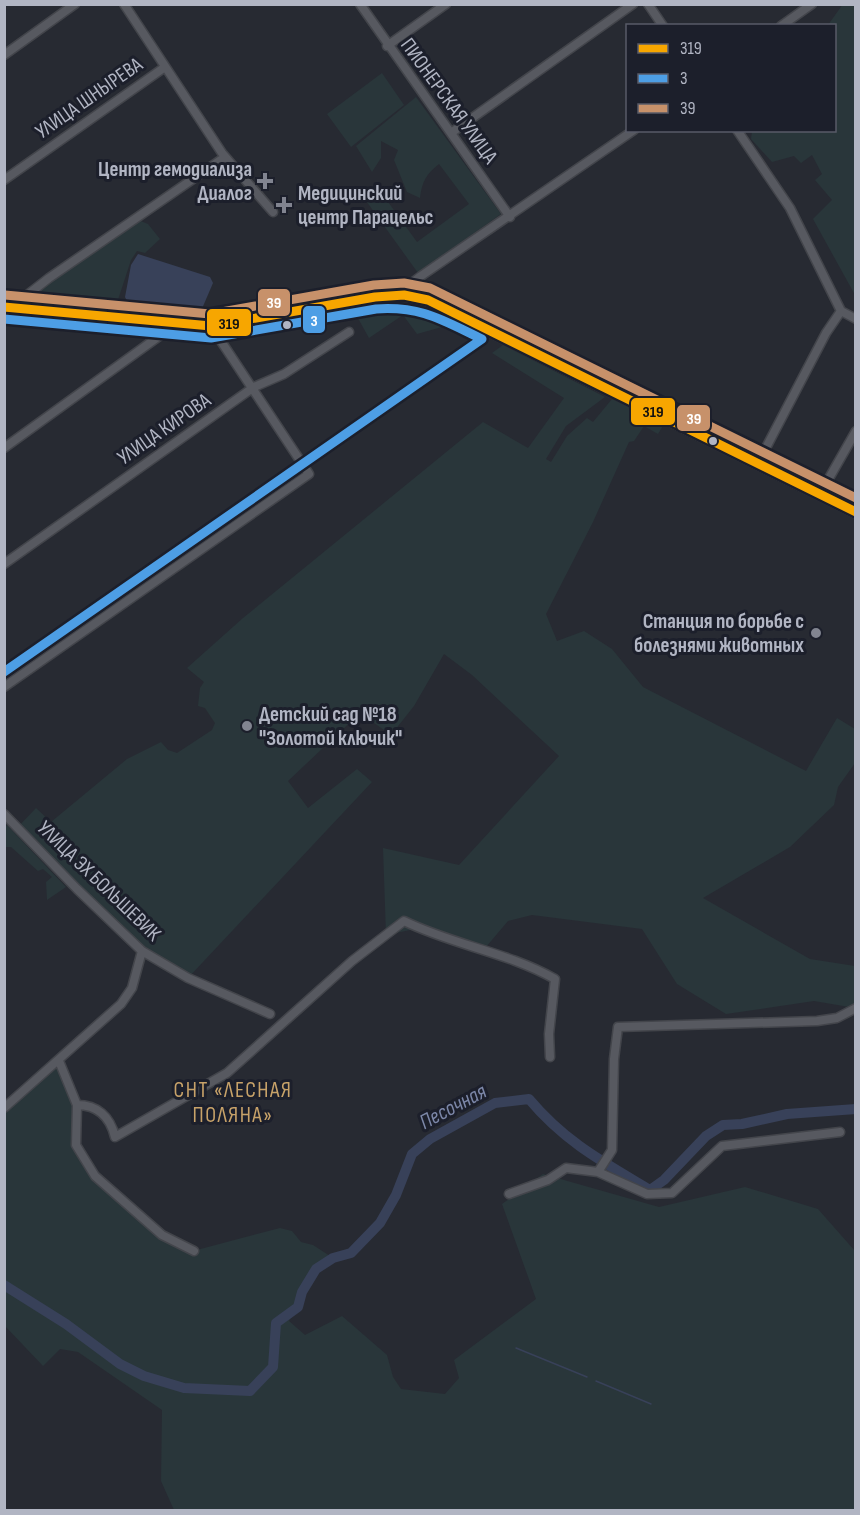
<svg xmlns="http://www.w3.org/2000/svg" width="860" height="1515" font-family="'Sofia Sans Condensed',sans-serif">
<rect width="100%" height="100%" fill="#272a32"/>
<path fill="#29363a" d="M843,4L856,5L855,295L813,219L832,200L815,180L822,174L812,155L801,163L794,156L772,162L751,139L752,131L834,130V26L828,25Z
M382,73L404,105L351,147L327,114Z
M416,97L501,214L418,273L364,198L378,188L417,242L469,204L439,164C426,174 422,182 420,198L407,192L394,160L398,150L381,141V158L372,172L356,146Z
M136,219L148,224L160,239L145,253L137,251L131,260L116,306L27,298Z
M395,301C437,306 453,318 489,339L479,344L442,327L417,334L403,315L369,338L355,313L377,304Z
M503,345L605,397L566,426L546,459L551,462L567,436L587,418L593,422L612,399L664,424L658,434L644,426L634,441L629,442L593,522L546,614L557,641L584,631L612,649L643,687L806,771L837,718L855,729V763L838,787L834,805L790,847L703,898L810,959L855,966V1008L814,1001L726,1014L677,984L642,929L532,915L508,921L486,947L465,948L415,929L386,935L383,848L459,865L559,756L472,675L444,654L414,706L391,735L360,713L288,781L308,808L357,769L372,782L188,978L142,951L17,828L36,808L51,822L127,759L161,742L168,750L177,753L212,730L215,723L205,708L198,706L200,688L204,682L187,668L243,618L483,422L528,448L564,398L492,353Z
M7,825L66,887L47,900L46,882L52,877L43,869L38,871L11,847H5V828Z
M58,1059L77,1105L76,1145L95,1176L162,1235L193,1251L280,1228L292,1231L301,1242L313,1245L333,1258L316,1269L289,1321L305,1335L342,1316L387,1355L393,1377L401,1389L445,1394L459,1378L454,1360L536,1299L502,1204L543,1174L659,1207L745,1187L818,1209L855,1251V1510H174L161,1481L162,1410L78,1352L60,1349L43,1366L5,1326V1106Z"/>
<path fill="#384159" d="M138,254L210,277L213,283L201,311L128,303L125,297L131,265Z"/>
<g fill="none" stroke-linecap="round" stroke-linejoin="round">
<path stroke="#384159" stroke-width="1.5" d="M516,1348L587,1377
M596,1381L651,1404"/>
<path stroke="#384159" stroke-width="10" d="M4,1285L66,1324L120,1364L144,1376L184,1388L250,1391L273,1367L276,1323L298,1307L302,1292L316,1269L333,1258L351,1253L380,1223L396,1195L412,1154L430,1139L495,1103L529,1099C565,1142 603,1162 650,1190L664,1180L706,1136L723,1125L742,1124L787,1114L856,1109"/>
<defs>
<path id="minor" d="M124,4L222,153L273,212
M360,4L510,217
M648,4L663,26
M781,26L812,4
M387,46L446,4
M4,55L75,4
M737,130L790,208L841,311
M451,133L633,4
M4,180L165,67
M404,295V289L421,276L634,130
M841,311L856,319
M4,313L49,278L225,157
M4,448L176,324
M758,463L826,333L841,311
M820,494L856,431
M4,564L254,387L284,374L349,332
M4,687L309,474L211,326
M4,814L77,889L142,951L188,978L270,1014
M59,1061L77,1105L76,1145L95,1176L162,1235L194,1251
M77,1105C97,1105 110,1116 115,1137L227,1073L352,961L404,921C453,945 507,952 555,979L549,1034L550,1057
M4,1108L121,1004L132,988L142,951
M598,1172L612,1150L614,1059L618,1027L817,1021L837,1018L856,1008
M509,1194L548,1180L566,1168L598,1172L647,1194L672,1193L722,1146L840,1132"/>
<path id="major" d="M4,307L211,326L375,297L404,295L428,300L856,512"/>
</defs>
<use href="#minor" stroke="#43454b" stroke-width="11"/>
<use href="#major" stroke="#45474f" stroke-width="14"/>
<use href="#minor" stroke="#575960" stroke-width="8"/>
<use href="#major" stroke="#595b62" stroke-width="10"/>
<defs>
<path id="bus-1" d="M4,307L211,326L375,297L404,295L428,300L856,512"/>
<path id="bus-2" d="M4,319L211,338L376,309C422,306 442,320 482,339L4,672"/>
<path id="bus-3" d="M5,295L210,314L374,285L404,283L430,288L856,498"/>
</defs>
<use href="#bus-1" stroke="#1c1f2b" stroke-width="14"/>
<use href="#bus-2" stroke="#1c1f2b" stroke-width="14"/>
<use href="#bus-3" stroke="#1c1f2b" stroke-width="14"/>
<use href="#bus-1" stroke="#f7a600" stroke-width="9"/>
<use href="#bus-2" stroke="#4d9ee5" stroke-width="9"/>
<use href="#bus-3" stroke="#c7916a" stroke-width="9"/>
</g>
<g fill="#818490" stroke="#1c1f2b" stroke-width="2">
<path d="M262 172h6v6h6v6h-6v6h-6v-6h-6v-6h6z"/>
<path d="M281 196h6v6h6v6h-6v6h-6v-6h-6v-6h6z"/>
<circle cx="816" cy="633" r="6"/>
<circle cx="247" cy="726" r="6"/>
</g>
<g fill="#b1b5c3" stroke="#1c1f2b" stroke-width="2">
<circle cx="287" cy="325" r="5"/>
<circle cx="713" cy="441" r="5"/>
</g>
<g text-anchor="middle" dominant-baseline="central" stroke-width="6" stroke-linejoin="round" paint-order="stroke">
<g font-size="21" fill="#b1b5c3" stroke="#1c1f2b">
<text transform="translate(89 98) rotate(-35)">УЛИЦА ШНЫРЕВА</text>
<text transform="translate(449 101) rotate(54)">ПИОНЕРСКАЯ УЛИЦА</text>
<text transform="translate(164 429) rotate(-35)">УЛИЦА КИРОВА</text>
<text transform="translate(99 881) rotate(44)">УЛИЦА ЭХ БОЛЬШЕВИК</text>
</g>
<g font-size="21" font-weight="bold" fill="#b1b5c3" stroke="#1c1f2b" text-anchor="end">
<text x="252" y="169">Центр гемодиализа<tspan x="252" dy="24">Диалог</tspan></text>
<text x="298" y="193" text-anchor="start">Медицинский<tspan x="298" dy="24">центр Парацельс</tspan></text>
<text x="804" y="621">Станция по борьбе с<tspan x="804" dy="24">болезнями животных</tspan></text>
<text x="259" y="714" text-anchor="start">Детский сад №18<tspan x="259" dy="24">"Золотой ключик"</tspan></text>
</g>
<g font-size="22" letter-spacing="1.5" fill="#c7a269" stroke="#1c1f2b">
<text x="233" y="1090">СНТ «ЛЕСНАЯ<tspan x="233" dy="25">ПОЛЯНА»</tspan></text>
</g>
<g font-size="22" font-style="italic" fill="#7c87a8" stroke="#1c1f2b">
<text transform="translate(453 1107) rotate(-28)">Песочная</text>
</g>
</g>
<g stroke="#1c1f2b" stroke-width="2">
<rect x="257" y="288" width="34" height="29" rx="6" fill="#c7916a"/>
<rect x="302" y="305" width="24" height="29" rx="6" fill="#4d9ee5"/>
<rect x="206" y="308" width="46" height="29" rx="6" fill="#f7a600"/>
<rect x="630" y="397" width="46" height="29" rx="6" fill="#f7a600"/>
<rect x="676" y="404" width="35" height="28" rx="6" fill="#c7916a"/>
</g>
<g font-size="16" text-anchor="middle" font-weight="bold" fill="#fff">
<text x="274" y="308">39</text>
<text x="314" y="326">3</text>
<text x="694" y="424">39</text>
</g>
<g font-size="16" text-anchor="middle" font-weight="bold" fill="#111">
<text x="229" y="329">319</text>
<text x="653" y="417">319</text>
</g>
<rect width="860" height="1515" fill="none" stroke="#b1b5c3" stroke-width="12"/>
<rect x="626" y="24" width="210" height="108" fill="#1c1f2b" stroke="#585b68" stroke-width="1.5"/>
<rect x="638" y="44" width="30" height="9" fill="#f7a600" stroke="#585b68" stroke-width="1.5"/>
<text x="680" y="54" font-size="18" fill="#b1b5c3">319</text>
<rect x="638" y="74" width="30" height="9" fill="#4d9ee5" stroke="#585b68" stroke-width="1.5"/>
<text x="680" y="84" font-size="18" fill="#b1b5c3">3</text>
<rect x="638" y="104" width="30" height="9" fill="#c7916a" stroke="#585b68" stroke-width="1.5"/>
<text x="680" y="114" font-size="18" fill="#b1b5c3">39</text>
</svg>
